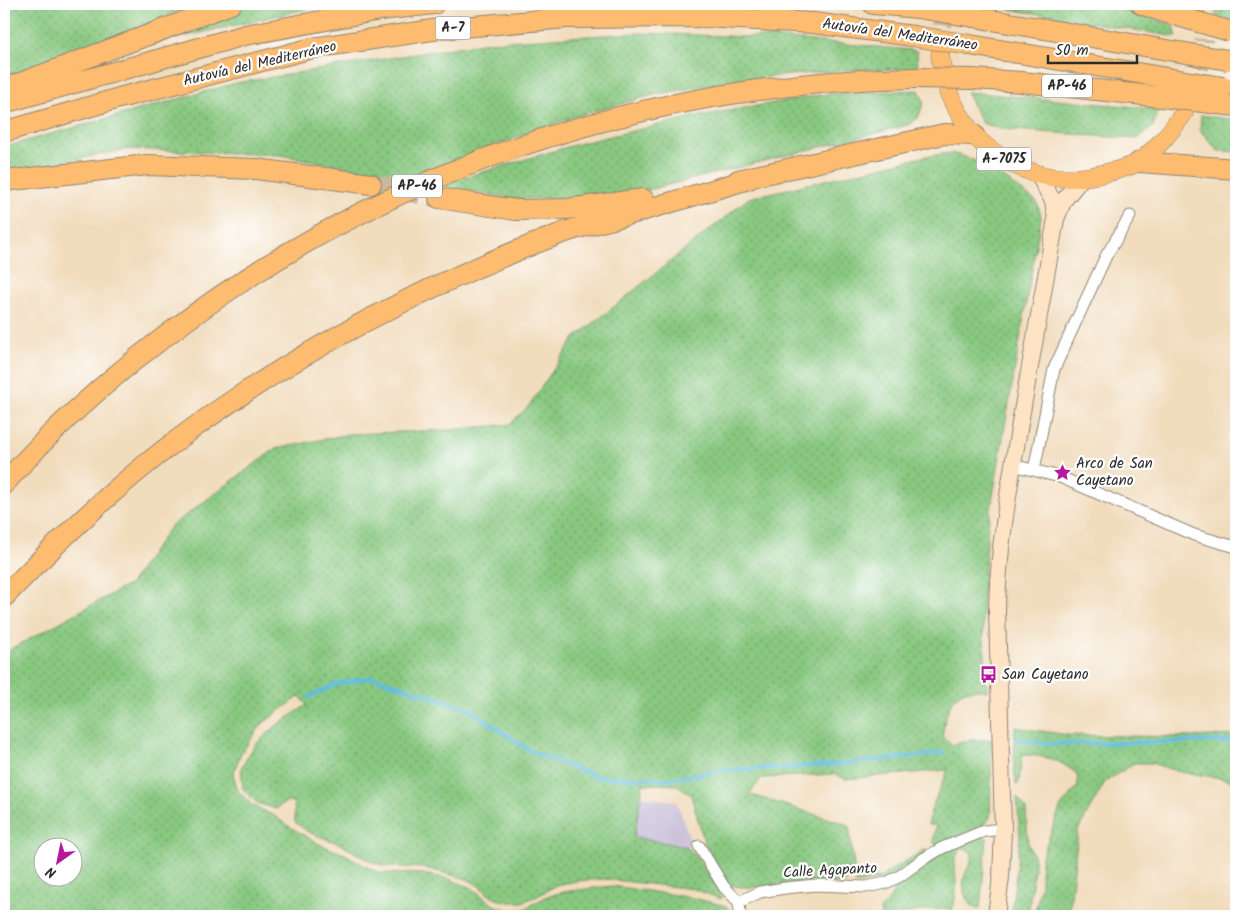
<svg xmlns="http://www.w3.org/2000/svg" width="1240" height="920" font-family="Kalam,sans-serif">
<defs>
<pattern id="grass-dots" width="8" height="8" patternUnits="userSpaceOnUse" patternTransform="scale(1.25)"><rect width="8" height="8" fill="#88c880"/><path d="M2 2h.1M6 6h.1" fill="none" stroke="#6fa369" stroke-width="1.8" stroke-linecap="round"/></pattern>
</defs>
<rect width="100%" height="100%" fill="#fff"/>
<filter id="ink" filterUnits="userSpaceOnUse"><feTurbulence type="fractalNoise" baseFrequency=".02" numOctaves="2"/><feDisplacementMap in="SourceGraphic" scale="10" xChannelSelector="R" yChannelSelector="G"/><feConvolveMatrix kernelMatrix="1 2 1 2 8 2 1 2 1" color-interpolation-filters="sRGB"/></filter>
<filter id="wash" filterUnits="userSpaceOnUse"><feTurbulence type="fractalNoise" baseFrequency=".0096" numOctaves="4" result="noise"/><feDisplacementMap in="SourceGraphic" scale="20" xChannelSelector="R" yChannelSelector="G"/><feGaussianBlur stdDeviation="1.12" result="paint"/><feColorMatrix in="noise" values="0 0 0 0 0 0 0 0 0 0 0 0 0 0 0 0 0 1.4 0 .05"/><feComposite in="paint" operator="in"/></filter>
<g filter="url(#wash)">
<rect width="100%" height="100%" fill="#f1dcbc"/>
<path fill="#c9bfd7" d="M640,796L676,801L691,841L687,847L634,837Z"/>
<path fill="url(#grass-dots)" stroke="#5a7a56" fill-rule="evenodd" d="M4,4H196L109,39L4,77Z
M249,4H330L151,44L224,13Z
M978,4H1102L1174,25L1177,37Z
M1214,4H1236V21L1216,16Z
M638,33L779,38L912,50L917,51L918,69L847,70L744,79L658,94L576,116L407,178L280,155L129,149L4,173V147L236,83L488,42Z
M919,90L924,102L918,118L908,125L624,196L518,199L439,187L462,178L581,143L693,117L826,94Z
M966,92L977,93L1159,109L1152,128L1137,139L1001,129L982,123Z
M1201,115L1236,120V152L1218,151L1200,130Z
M950,153C982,158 1011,184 1037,202L1041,217L988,525L982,609L987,691C982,690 976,689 971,690C948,693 945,718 942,737L953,745L970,740H992L990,818L984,824L940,845L935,844L933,841L936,825H928L932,807L948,770L845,779L835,774L762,778L749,794L849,825L855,876L879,878L925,849L924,855L887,879L855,884V876H846V883C833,883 820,881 807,882C780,883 755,891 729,885L705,845L691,795L678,785L643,784L634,837L687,847L703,865L723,897L721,899L694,889L604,879L577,881L556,885L538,896L522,902H508L493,898L478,885L467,879L425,868L384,866L370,861L340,844L308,832L295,822L294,802H286L276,809L257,803L243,789L241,768L255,745L277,725L307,705L300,696L263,723L241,753L233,774L238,791L253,806L273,815L290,827L321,845L347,855L367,867L382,873L423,874L449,879L472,888L492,904L507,910L525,909L547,896L569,891L612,886L689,897L726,906L734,916H4V656L11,649L130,584L170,527L275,449L349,434L449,430L510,424L528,407L575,338L749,198L927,156ZM42,848H72V878H42Z
M1015,727L1068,735L1191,737L1236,735V782L1215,777L1180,772L1151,763H1134L1105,782L1078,830L1069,916H1034L1041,884V859L1060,808L1078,786L1077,774C1059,759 1046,756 1022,755L1019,783L1016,785L1014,765Z
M1017,797L1026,809L1028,843L1035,861L1028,916H1011L1020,837Z
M983,834L987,838L980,908L976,909C964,900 960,886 966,872C969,865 972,862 972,853L967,849H961C949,862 958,875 956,891C956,897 954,904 952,910C928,906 905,916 881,916L880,910L887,903L900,881L933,858Z"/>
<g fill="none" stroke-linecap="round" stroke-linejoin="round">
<path stroke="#61bcdf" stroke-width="4" d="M309,697L337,684L373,677L471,710L530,751L598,777L668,779L726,770L832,765L944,753
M1016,739L1052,744L1236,741"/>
</g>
</g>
<g filter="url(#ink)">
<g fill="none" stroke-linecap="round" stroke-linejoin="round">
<path stroke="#c9b99f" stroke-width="18" stroke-dasharray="18 9" stroke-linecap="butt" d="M940,52L942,25L948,4
M1192,94L1202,60L1204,39"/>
<path stroke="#c9b99f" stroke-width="20" stroke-dasharray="20 10" stroke-linecap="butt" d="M371,184L439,198"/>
<defs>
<path id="street" d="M1013,465L1060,477L1194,535L1236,547
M1034,470L1054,369L1106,256L1130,216
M699,846L724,887L739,902
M740,916L739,902L760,892L785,888L816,885L866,887L886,883L900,876L923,859L942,848L984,831L1003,829"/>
<path id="secondary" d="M1039,176L1053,201L1056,219
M996,916L1001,877L1003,829L997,610C998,549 1009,489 1019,429C1031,359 1044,289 1056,219L1064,200L1081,179"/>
<path id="primary" d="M1194,4L1196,9
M940,55L942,68
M948,92C955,107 963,121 973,134C982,145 994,153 1006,160C1038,179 1065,182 1101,174C1113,171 1130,168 1140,161C1158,148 1171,131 1184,113"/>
<path id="highway" d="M873,4L918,8
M1141,4L1167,13
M974,17L1173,51
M970,45L1167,78
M972,79L1022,82L1162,97
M4,89L231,4
M4,103L245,35L380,10L434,4
M1219,104L1236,106
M4,132L119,98L313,48L439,29L567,18L704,17L813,23L913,36
M1139,162L1236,169
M738,180L944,134L974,135
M4,181L147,165L256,169L371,184
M439,198L516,210L567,209L643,199
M4,484C51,430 106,381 163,338C380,170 642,83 915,78
M4,597C55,544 109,492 168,447C286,357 418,288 557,235C577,227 599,223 620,217C663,205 706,192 749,179"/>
</defs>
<use href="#street" stroke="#8e8474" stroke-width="13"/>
<use href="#secondary" stroke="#8e8474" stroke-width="18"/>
<use href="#primary" stroke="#8e8474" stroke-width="19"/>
<use href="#highway" stroke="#8e8474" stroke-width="22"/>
<use href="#street" stroke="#fff" stroke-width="11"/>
<use href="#secondary" stroke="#fee4c5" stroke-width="16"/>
<use href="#primary" stroke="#fdbc6f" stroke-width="18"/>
<use href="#highway" stroke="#fdbc6f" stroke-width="20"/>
<defs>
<path id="highway-bridge" d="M918,8L974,17
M1167,13L1229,31
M913,36L970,45
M1173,51L1228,60
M915,78L972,79
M1167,78L1223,87
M1162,97L1219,104"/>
</defs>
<use href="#highway-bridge" stroke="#8e8474" stroke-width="22" stroke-linecap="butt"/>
<use href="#highway-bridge" stroke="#fdbc6f" stroke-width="20"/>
</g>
</g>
<defs>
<symbol id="sight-bare" viewBox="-9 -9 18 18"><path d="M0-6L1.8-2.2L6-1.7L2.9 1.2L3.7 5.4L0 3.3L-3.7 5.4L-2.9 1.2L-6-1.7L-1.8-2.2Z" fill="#b5179e" stroke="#fff" stroke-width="2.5" paint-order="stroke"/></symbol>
<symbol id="bus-bare" viewBox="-9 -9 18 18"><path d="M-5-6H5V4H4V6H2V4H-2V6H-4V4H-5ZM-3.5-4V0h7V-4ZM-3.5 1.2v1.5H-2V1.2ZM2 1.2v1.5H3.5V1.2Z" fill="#b5179e" stroke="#fff" stroke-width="2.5" paint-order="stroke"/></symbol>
</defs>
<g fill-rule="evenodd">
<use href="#sight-bare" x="1050" y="460" width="25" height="25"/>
<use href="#bus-bare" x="976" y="662" width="25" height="25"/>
</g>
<g text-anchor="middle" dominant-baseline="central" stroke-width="4.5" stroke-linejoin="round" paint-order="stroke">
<g fill="#fff" stroke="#6b6b6b" stroke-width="1">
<rect x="435.5" y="16.5" width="35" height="23" rx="4"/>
<rect x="1042" y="74.5" width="50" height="23" rx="4"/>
<rect x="976.5" y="147.5" width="55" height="23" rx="4"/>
<rect x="392" y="174.5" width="50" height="23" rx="4"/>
</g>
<g font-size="14" font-weight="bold" fill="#2b2b2b">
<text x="453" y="28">A-7</text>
<text x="1067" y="86">AP-46</text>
<text x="1004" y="159">A-7075</text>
<text x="417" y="186">AP-46</text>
</g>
<g font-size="15" fill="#2b2b2b" stroke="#fff">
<text transform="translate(900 35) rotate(8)">Autovía del Mediterráneo</text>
<text transform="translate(260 64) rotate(-13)">Autovía del Mediterráneo</text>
<text transform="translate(830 871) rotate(-3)">Calle Agapanto</text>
</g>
<g font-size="15" fill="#2b2b2b" stroke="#fff" text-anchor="start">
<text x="1076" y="464">Arco de San<tspan x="1076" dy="17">Cayetano</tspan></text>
<text x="1002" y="675">San Cayetano</text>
</g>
</g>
<rect width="1240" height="920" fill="none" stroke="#fff" stroke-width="20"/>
<g transform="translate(58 862) rotate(213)"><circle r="24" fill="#ffffff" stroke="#aaaaaa"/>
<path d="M0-4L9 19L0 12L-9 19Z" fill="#b5179e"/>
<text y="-8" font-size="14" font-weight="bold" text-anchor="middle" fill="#2b2b2b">N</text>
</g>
<path d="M1048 55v8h89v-8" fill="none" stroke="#2b2b2b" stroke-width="2.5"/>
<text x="1055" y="55" font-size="15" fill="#2b2b2b" stroke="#ffffff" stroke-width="4" paint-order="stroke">50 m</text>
</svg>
